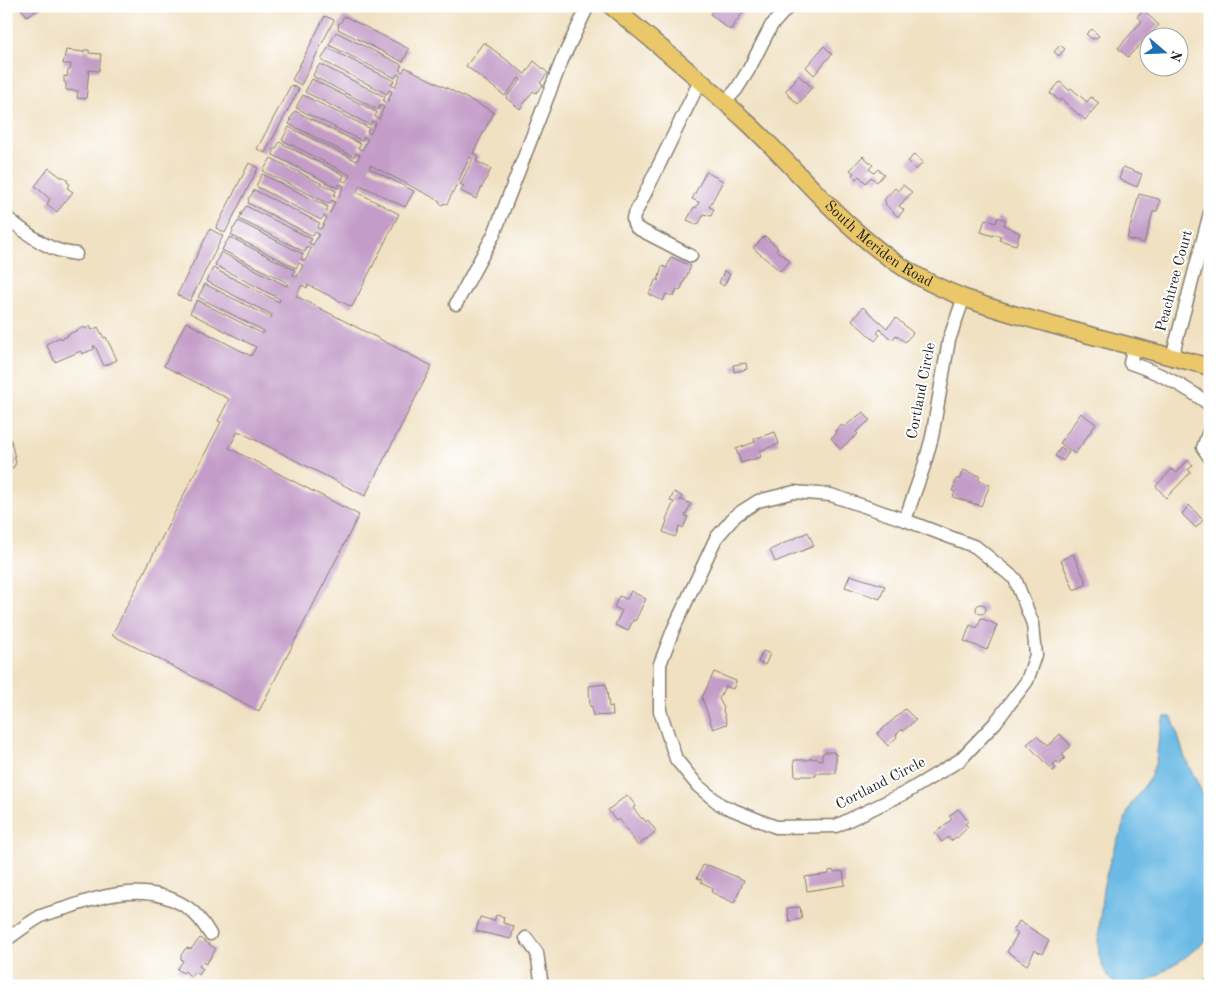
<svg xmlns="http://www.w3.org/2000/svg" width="1216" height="992" font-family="'Old Standard TT',serif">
<rect width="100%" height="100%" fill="#fff"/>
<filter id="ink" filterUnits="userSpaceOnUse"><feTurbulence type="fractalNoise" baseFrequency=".02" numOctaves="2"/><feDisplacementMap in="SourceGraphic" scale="10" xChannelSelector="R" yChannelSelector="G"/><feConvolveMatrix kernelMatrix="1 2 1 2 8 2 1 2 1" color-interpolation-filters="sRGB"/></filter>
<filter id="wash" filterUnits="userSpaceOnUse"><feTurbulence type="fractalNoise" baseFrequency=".0096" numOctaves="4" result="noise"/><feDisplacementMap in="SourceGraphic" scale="20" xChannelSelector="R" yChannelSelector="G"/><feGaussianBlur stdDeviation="1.12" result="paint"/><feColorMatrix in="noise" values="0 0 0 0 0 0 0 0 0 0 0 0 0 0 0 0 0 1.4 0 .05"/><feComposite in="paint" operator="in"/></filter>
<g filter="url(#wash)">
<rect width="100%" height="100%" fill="#f0e1c2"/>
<path fill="#6abae5" stroke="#436b80" d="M1164,717H1172L1185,758L1210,809V937L1183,959L1142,985H1125L1113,982L1109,978L1103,967L1099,955L1098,942L1103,888L1110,861L1131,804L1150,778L1156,761L1159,736Z"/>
<g id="blocks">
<path fill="#c39cc8" d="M19,6H45L27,16Z
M716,6H738L744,11L730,30L710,14Z
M1143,10L1159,25L1128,57L1118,48L1142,21L1137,17Z
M325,16L334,20L301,85L292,80Z
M344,16L409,49L403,62L338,29L339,23L341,22Z
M1092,29L1099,36L1095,39L1094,38L1092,39L1086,34Z
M336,32L402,65L399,70L403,72L405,67L494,112L473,153L479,156L476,161L491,169L476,199L461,191L464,186L460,184L473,159L470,157L447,204L444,203L443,205L439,203L440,201L370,165L369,168L414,191L405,207L360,185L357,192L399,214L352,307L308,285L307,288L302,285L296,296L432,366L365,496L238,431L229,448L359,515L259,711L112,635L221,422L218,421L229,399L164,366L186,322L251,356L256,347L190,313L197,300L263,334L264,331L198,297L205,284L271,318L272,315L206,281L213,268L279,302L280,299L215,265L221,252L287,286L288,283L222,250L225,244L230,237L295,270L293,275L297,277L303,265L299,263L296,268L231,235L233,231L232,229L234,228L238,221L303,254L301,259L305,261L311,249L307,247L305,252L239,219L242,214H240L243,212L246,206L312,239L309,243L313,245L319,234L315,232L313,236L248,203L249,200L248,198L251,196L254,190L320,223L317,228L321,229L327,218L324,216L321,220L256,186L262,174L328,207L326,211L330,213L335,202L332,200L329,204L263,171L271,158L336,191L334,196L338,198L344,186L340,184L338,188L273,155L274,151L273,149H276L279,142L344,175L342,180L346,182L350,175L282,140L289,127L357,161L360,155L356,153L354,157L289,124L291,120L289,119L292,117L295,111L361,144L358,148L362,150L368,139L364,137L362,141L296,108L299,102L303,95L369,128L367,132L370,134L376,123L372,121L370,125L305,92L312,79L377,112L375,117L379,119L384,107L380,105L378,110L313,76L315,71L320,64L385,97L383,101L387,103L392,92L389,90L387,94L321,60L328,48L394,81L391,85L395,87L400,76L397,74L395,78L329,45Z
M483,43H487L486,44L525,74L534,61L548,73L540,83L543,85L536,93L533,91L520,109L506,98L521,80L519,78L505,96L466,66Z
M1060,45L1065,49L1059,56L1054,52Z
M824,46L832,54L814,75L806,67Z
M66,50L84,52V50H89V53L101,54L99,71L89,70L86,99L77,98L78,91L66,90V83L64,82V76L67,77L68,70H70L71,64H63Z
M798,75L805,81L806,80L808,81L807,83L812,87L798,104L787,94L788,93L785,91L795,82L794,81Z
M1060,82L1069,90L1071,88L1087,102L1091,97L1099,103L1085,120L1061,99L1060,101L1050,93Z
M291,85L299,89L265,153L257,149Z
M914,154L923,162L916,170L908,162Z
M863,156L873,165L869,169L874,173L878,169L884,174L877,182L871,177L866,183L859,176L856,179L852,175L854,173L850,170Z
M249,163L258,168L225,233L216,228Z
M1123,167L1142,174L1137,187L1119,179Z
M49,168L61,177H64L67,179V182L70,184L67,188L73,192L57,212L47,204L50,199L35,186Z
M706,172L723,181L709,207L714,209L711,216L704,214L698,225L687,220L694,207L696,208L699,202L692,199Z
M903,185L912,192L899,206L904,210L898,217L885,204L886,202L884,200L895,188L898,191Z
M1139,194L1159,199L1160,202L1157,211L1153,212L1144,243L1127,239Z
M998,217L1006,220L1004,225L1020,233L1016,245L999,240L1001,236L994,234L993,236L981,232L985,219L996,223Z
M210,229L223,236L190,301L177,295Z
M765,236L778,248L776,250L790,261L780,271L753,248Z
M671,257L691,266L680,291L677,289L674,296L666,294L663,301L649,294L656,279L658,281L662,266L667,268Z
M724,271L730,274L724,286L719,283Z
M863,307L887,328L896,318L913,333L905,342L896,335L892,340L880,329L877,333L880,335L875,341L852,320Z
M90,326L92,330L98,327L104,338L106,337L117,360L104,366L95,346H93L94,349L82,354L81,351L55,362L46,344L60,337L61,339L68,336L67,335L84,327L85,329Z
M746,363L747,369L734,372L733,365Z
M863,412L870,420L856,432L858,434L840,449L831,438L837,433L835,431L842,425L844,427Z
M1081,413L1096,424L1075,454L1060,443Z
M775,432L779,444L759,451L761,457L741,463L736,449L755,442L754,439Z
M6,438L11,440L16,463L13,468L9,466L6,470Z
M1061,447L1069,452L1063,461L1055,456Z
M1188,460L1193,465L1188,470L1191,472L1166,498L1156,486L1172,469L1177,473Z
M963,470L980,476L978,480L990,485L981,506L953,497L955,492L952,491L957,478L959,480Z
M674,492L682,496L680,501L682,500L691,504L685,516L688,517L683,528L680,526L675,537L663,532L667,521L666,519L674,502L670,501Z
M1189,505L1203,520L1196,528L1182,514Z
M808,532L814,546L775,562L770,550Z
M1073,554L1087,584L1074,590L1061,560Z
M850,575L885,586L880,599L845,587Z
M631,591L646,599L635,621L633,620L628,631L615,625L622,611L614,607L619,596L627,599Z
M976 609a5 5 0 1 1 10 0a5 5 0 1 1-10 0Z
M981,618L997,625L987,650L964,641L970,625L977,628Z
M763,651L770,654L765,665L758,662Z
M714,672L736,681L733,689L725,686L719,699L724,708L723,710L727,724L713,729L702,698Z
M606,684L609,707L612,706L613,715L593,716L592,706L590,707L589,686Z
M905,709L916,720L903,731L902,729L896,735L897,737L888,746L877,734Z
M1060,734L1071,746L1062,754L1065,758L1059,764L1057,761L1053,765L1056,768L1053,771L1027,744L1037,736L1047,746Z
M825,752H834V754H836V773H816V776H795L794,760H808L811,758L822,760V754Z
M627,795L636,806L633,808L642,819L643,818L646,822L648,820L656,831L638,846L619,819L616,821L608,810Z
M958,809L968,821L965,824L968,827L957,838L956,837L951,841L948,837L942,842L935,833L952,819L949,816Z
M703,865L707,867L708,865L744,880L734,903L711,892L713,888L701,882L702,880L697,878Z
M833,870V872L843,871L845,885L807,891L805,877L829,874V871Z
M800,907L802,919L789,921L787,908Z
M496,915L504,917L503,923L514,926L511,939L476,931L480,917L494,921Z
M1019,921L1049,940L1042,954L1035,950L1027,965L1007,952L1018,933L1013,931Z
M200,938L216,949L206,964L202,962L199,966L203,969L199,975L195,972L191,977L185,971L183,973L177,969L183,961L181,959V955L186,948L191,949Z"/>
</g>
</g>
<g filter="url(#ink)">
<use href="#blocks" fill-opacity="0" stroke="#867e6f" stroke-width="1"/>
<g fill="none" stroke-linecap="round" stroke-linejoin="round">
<defs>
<path id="minor" d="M725,102L736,90L748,71L771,26L789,6
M6,217C28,234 47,251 76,254
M691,256L637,228L634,224L633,218L700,81
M456,304L494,234L562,60L588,6
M1134,347L1130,363C1160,373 1185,386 1210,405
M1172,357L1210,213
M1210,428L1203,448L1210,458
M794,492L831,495L905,520L976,547L1015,579L1033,624L1036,655L1027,681L995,723L960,760L905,793L836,826L776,827L721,805L698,786L676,759L660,711V664L673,630L716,538L736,515L758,501Z
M905,520L924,466L932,437L949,340L964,297
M526,938L537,953L542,986
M6,940C17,932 29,923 41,916C49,913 58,910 67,908C105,894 151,882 188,908C198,915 204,924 210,934
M1209,986L1210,985"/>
<g id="major">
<path id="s1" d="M611,6C658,45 705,83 749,124C802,174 851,238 914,274C960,301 1012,314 1063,328C1112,341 1161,354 1210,367"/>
</g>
</defs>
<use href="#minor" stroke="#867e6f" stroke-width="15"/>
<use href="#major" stroke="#867e6f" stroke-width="19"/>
<use href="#minor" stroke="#fff" stroke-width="12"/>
<use href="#major" stroke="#eac769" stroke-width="16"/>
</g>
</g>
<g text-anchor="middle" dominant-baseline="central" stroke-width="4" stroke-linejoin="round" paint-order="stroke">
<g font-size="15" fill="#1c1c1c" stroke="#fff">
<text stroke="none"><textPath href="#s1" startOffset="359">South Meriden Road</textPath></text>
<text transform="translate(1175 281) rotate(-75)">Peachtree Court</text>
<text transform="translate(922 391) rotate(-79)">Cortland Circle</text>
<text transform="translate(881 784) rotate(-27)">Cortland Circle</text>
</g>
</g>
<rect width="1216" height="992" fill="none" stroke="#fff" stroke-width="25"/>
<g transform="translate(1164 52) rotate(109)"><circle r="24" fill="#ffffff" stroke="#a4a4a4"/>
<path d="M0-4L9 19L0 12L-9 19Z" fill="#1f6fb2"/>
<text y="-8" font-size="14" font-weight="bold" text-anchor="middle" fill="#1c1c1c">N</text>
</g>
</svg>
